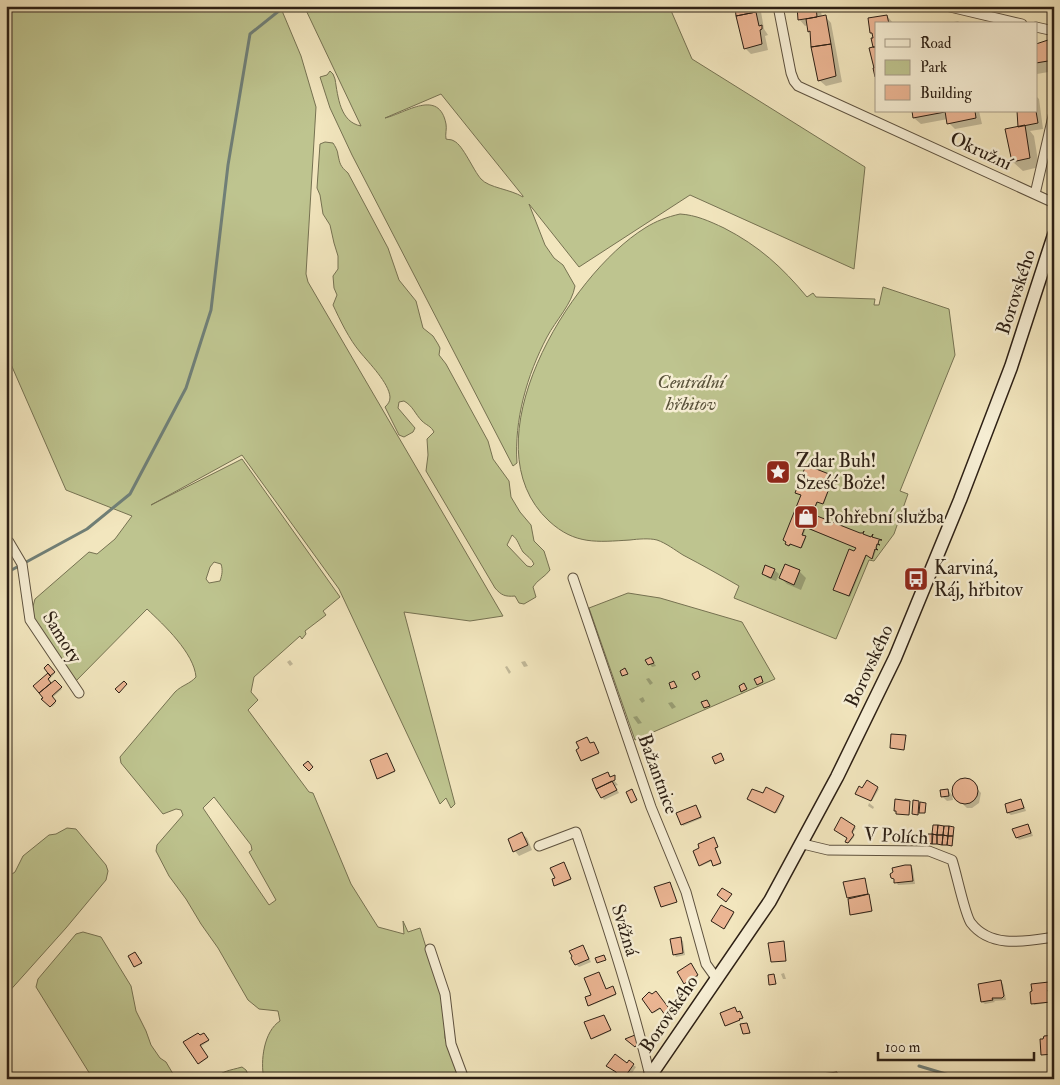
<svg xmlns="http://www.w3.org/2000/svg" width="1060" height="1085" font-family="'IM FELL Double Pica',serif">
<rect width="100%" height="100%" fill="#f2e6be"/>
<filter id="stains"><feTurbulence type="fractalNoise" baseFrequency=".004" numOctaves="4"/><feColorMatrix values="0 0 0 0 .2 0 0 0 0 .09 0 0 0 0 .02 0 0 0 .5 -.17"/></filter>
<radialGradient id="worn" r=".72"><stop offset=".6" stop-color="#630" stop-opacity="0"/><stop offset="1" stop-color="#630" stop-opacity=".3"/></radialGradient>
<path fill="#bec48f" stroke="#767252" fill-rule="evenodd" d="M6,6H280L301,56L316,107L306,274L308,282L503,616L470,621L404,612L455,804L451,808L446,798L440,804L339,589L242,455L151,505L242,459L340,597L323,611L326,615L305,631L306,634L302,639L300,636L254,677L251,692L258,700L248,710L309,792L313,793L351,884L378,927L404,934L403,921L408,932L420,928L444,1005L445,1038L461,1079H264C260,1061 264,1031 280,1021L278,1011L259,1009L248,1000L218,948L201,924L186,899L169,876L156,851L157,845L183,815L181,810L176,809L163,814L121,763L120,757L175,692C182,685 190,684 196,677C194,653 164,625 147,609L74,683L30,617L35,599L89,552L97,554L115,539L132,516L66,490L6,353ZM214,562L221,564C223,570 222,575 220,581L209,583L206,579L210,567ZM214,797L251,845L252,850L249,852L276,900L269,905L203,808Z
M304,6H669L692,59L865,167L854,269L690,195L579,267L529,204L545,245L554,258L563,265L575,286C572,304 556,320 547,337C527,375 514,420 517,463L513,466L352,155L330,108L320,77L327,75L330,71L333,74L335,79C338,97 340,122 361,126ZM441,94L523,196V197C510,189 489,188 481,179C473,170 463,145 454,141C451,139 449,140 446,139C445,134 447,129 446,124C439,88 406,113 385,118Z
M325,142L333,143C335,146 338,151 338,155C340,164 340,166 348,173L388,248L399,280L416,301L423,328L433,336L438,344L440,348L439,355L446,364L488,441L493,459L509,481L511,497L520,512L531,525L534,541L544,551L550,570C545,577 537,580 533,587L536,597L524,604L519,603L515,596C505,597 501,595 495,588L426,471L428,455L427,439L434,432C431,426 426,425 422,421C415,414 413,406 404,401L399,402L398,408L415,428L413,432L404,437L399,435L385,407C388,404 390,402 390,397C389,383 369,363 360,352C349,339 340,320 333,305L337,295L334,288L333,276L338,269V256L334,243L330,225L323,214L320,195L317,188L320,144ZM512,535C518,539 519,546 523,552C527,556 532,559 534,564L531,567L527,566L507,545Z
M680,214C696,215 709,221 724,228C759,246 782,267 807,297L813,293L816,297L875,299L874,305H879L883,287L949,309L955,355L900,491L908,494L894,534L874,561L869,560L836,639L734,598L739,586C720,575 702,565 683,555C675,550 666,543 657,540C649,538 638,539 630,540C597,542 575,545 549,521C466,444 569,275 645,228C656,221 667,217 680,214Z
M628,593L660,598L742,622L775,679L635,740L589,608Z
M67,828L76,829L106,865L108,871L106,880L66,928L6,995V878L15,872L23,856L49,835L56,834Z
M83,932L101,937L131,986L136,1011L146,1031L151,1045L160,1058L166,1062L176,1079H93L36,987L38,979L76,934Z
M242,1067L246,1070L250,1079H213C225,1070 228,1071 242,1067Z"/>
<path fill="#0003" d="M253,6H258L259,8L255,10Z
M737,6H760L764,29L768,35L765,36L768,50L751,54L745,48Z
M798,6H820L822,17L825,16L831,23L842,82L826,86L819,80L811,33L808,25L805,26L799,19Z
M887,16L894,24H876V77L874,39L869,19Z
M958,21L961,24H946Z
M1050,41L1054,44V71L1037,74L1036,45Z
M1036,96L1039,99L1043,129L1030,131L1034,136L1039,167L1023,171L1013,162L1010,139L1021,127L1018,111H1036Z
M913,111H979L982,124L955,129L949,123L948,119L921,124L914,118Z
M833,477L824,504L818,502L813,515L879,542L873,559L867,555L850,597L835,590L857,548L806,528L803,536L806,538L802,548L791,544L790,546L787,545Z
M786,566L800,572L806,578L801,590L787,584L781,578Z
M774,570L779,574L776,581L768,578L763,574Z
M651,658L656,666L652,667L647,660Z
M290,660L293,664L290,666L287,662Z
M525,661L528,666L524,667L521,662Z
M48,665L55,673L48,681L51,685L55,682L62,689L52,698L56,703L52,707L43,699L45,698L35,686L50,673Z
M507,666L511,672L509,674L505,667Z
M649,678L653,683L650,685L646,679Z
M643,697L645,701L642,703L639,699Z
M672,702L676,707L672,709L668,703Z
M637,716L642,723L638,724L633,717Z
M594,744L599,754L583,761L578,750Z
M387,755L395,772L379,779L378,778Z
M608,773L618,785L615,786L619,793L604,800L602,797Z
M961,780L971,782L981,793L979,803L972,808H967L954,796L953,791L955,785Z
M867,782L879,789L872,801L858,794Z
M948,790L952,795L953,800L947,801L942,796Z
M764,794L784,798L777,813L749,800Z
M1021,800L1023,803L1026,811L1011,815L1008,813L1006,805Z
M918,802L926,805L925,813H919L918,815H914L913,814Z
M869,803L874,807L873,809L868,806Z
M697,807L702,818L683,826L678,814Z
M842,819L856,828L852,834L854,837L849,843L847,842L848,839Z
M1028,825L1030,828L1033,836L1019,840L1017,838Z
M954,828L953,846L928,843Z
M522,834L527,838L532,850L519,856L515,851L509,840Z
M715,840L718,848L715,849L721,864L715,866L712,861L701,866L700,865Z
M564,863L571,880L556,886L555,885Z
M911,866L913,869L915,884L898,885L892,874Z
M865,880L872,912L853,915L848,898Z
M733,913L734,914L725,929L713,922Z
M680,939L683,941L685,955L676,957L674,954Z
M583,946L591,962L579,967L576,964Z
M692,966L698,977L686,984L685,983Z
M784,973L786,979H783L781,974Z
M1000,981L1003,984L1006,1000L994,1001L995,1002L985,1004L982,1002Z
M1048,983L1050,991H1048L1051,1002L1034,1005V993Z
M613,988L616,995L590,1006L589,1005L606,990Z
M656,993L671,1013L667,1015L662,1008L654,1013L644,999Z
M737,1013H741L743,1019L727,1026L726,1025Z
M605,1018L611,1031L593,1039L592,1038Z
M205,1035L209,1041L200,1047L208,1058L199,1064L185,1043Z
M628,1065H633L636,1067L628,1079L620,1077L618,1075Z"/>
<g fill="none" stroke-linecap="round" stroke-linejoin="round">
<path stroke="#707f77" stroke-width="3" d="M6,573L87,529L130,494L186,388L211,310L228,165L250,34L285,6
M919,1066L949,1075L953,1079"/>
</g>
<path fill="#ebb593" stroke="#2d2015" d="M736,6H755L756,12L736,16L735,7Z
M797,6H816L817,17L798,20Z
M756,12L759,26L762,25V29L760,30L762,44L744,49L736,16Z
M826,15L831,44L811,47L810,31L808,32L806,19Z
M887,15L889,24H876V47H873L871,38H873L872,33H870L868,18Z
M1051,39L1054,60L1036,63V44Z
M831,44L836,76L818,81L811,47Z
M873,47H876V76L875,77L873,68H874L869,48Z
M912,111H945V112L913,118Z
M945,111H975L976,118L947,124Z
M1017,111H1036L1038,123L1018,127Z
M1025,125L1030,158L1012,162L1005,129Z
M806,465L834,476L823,504L817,502L812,514L860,533H863L864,531L863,534L871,537L873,534L872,537L882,540H879L878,544L880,545L877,544L876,548L878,550L875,549L872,559L866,555L849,596L833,590L849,549L854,551L856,548L805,527L802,535L806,536L801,548L790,544L789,546L785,544L786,542L783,540L801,495L795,493Z
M785,564L800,570L794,585L779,578Z
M765,565L775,569L771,578L762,574Z
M651,657L654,663L648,665L645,660Z
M48,664L55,672L50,676L44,668Z
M625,668L628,674L622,676L620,671Z
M698,671L700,677L695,680L692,674Z
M48,673L51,676L48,679L51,683L39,693L33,686Z
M761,676L763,682L757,685L754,679Z
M55,680L62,687L52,696L56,701L50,707L41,699L43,698L39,693Z
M124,681L127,684L119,693L115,689Z
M674,681L677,687L671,689L669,683Z
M744,683L747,689L741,692L739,686Z
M707,700L710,706L704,708L701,702Z
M891,734L906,735L904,750L890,748Z
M587,737L590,743L594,742L599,753L581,761L576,750L579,748L576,742Z
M387,753L395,771L377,779L370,760Z
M721,753L724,760L715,764L712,757Z
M308,761L313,767L309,771L303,765Z
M608,772L610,777L615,775V780L596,789L592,779Z
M952 791a13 13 0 1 1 26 0a13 13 0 1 1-26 0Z
M867,780L878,787L871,801L855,794L859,786L862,788Z
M612,781L617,790L601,798L596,789Z
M766,787L784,796L775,813L747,799L752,789L763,793Z
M632,789L637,800L631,803L626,792Z
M948,789L949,796L941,797L940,790Z
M895,799L910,801L909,815L896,814V811H894Z
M1021,799L1024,808L1007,813L1005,804Z
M913,800L919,801L918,815L912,814Z
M920,802L926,803L925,813H919Z
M696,805L701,817L681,825L676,813Z
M841,817L855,826L852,832L854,835L848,843L845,842L847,838L834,830Z
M1028,824L1031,833L1016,838L1012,829Z
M933,825H938L937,835L932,834Z
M938,825L944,826L943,835H937Z
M944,826H949L948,836L943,835Z
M949,826L954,827L953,836H948Z
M522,832L528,845L513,852L508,839Z
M928,834H933L932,844L927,843Z
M932,834L937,835V844H932Z
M937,835H943L942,845L937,844Z
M943,835L948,836L947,845H942Z
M948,836H953L952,846L947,845Z
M714,837L718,847L715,848L721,863L713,866L711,860L699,866L693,851L699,848L698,844Z
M564,862L571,879L554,886L552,879L555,878L550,868Z
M905,865H911L913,881L894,883V879L891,878L890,874L893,872L892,868Z
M865,878L868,894L847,898L843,882Z
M670,882L677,902L661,907L654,887Z
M722,888L732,894L726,902L717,895Z
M869,894L872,911L850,915L848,899Z
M721,905L734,912L724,929L711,921Z
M681,937L683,953L673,955L670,939Z
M784,941L786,961L771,962L768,943Z
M583,945L589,959L575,965L571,958L572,956L569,951Z
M135,952L142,963L134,967L128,956Z
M604,955L606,960L597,963L595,958Z
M691,963L698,975L684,984L677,972Z
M599,972L606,989L613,986L616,994L588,1006L585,997L591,995L584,978Z
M774,974L776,984L769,985L768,975Z
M1001,980L1004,996L1002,998H992L993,1000L981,1002L978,984Z
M1049,982V990H1048L1051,1002L1031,1004L1030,992L1032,991L1031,984Z
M656,991L671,1011L665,1015L660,1008L652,1013L642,999L649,992L652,994Z
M735,1007L737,1012L740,1011L743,1018L739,1019L740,1020L725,1026L720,1013Z
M604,1015L611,1030L591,1039L584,1022Z
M747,1023L750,1033L743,1034L740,1024Z
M198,1033L200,1035L204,1033L209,1040L200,1045L208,1057L198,1064L183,1042Z
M635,1035L638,1043L635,1047L625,1039Z
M1054,1035V1054L1041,1055L1040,1039H1043L1044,1036Z
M615,1054L627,1063L629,1060L634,1064L624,1078L620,1075H617L616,1072L606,1066Z
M837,1072L838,1079H815L814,1075Z
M707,1074L708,1079H691L699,1077V1075Z"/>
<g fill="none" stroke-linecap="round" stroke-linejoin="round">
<defs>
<path id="street" d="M778,6L791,73L794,81L798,86L1054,203
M946,6L1022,24
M1036,27L1054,31
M1035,194L1054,112
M6,540L9,542L22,564L30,620L79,693
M573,578L651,807L686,892L706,964L716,978
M803,844L828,850L929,851L952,860C956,871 965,916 971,923C991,949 1026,941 1054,937
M539,846L576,832C603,912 630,993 650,1076
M430,949L445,994L451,1044L464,1079"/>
<path id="secondary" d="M648,1079L770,901L837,777L895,658L960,500L1011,367L1054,235"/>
</defs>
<use href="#street" stroke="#5e523f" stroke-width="11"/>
<use href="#secondary" stroke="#2d2015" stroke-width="15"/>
<use href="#street" stroke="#f7efd5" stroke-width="9"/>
<use href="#secondary" stroke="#f7efd5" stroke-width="12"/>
</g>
<defs>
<symbol id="sight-square" viewBox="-11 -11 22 22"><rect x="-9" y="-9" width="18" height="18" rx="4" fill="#8f2418" stroke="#f7efd5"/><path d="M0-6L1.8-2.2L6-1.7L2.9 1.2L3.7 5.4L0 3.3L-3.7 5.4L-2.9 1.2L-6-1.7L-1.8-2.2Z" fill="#fff"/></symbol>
<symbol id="shop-square" viewBox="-11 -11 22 22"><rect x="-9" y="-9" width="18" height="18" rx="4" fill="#8f2418" stroke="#f7efd5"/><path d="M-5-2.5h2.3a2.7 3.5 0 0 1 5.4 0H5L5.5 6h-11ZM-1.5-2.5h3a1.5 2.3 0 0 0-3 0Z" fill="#fff"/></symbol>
<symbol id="bus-square" viewBox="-11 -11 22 22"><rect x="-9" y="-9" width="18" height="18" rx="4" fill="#8f2418" stroke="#f7efd5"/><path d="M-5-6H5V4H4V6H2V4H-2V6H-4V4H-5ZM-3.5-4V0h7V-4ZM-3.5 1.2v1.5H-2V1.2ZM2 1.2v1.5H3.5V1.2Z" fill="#fff"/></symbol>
</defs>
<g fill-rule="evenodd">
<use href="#sight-square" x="764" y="458" width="28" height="28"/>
<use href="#shop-square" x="792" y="503" width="28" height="28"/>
<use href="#bus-square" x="902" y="565" width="28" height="28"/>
</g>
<g text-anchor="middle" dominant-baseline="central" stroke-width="5" stroke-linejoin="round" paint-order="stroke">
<g font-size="19" fill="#2d2015" stroke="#f7efd5">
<text transform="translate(981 151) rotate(25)">Okružní</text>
<text transform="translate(1016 292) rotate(-72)">Borovského</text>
<text transform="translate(62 637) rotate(58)">Samoty</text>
<text transform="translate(869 666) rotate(-65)">Borovského</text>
<text transform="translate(658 774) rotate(70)">Bažantnice</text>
<text transform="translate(896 836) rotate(3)">V Polích</text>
<text transform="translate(625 930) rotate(73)">Svážná</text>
<text transform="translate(669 1014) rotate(-56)">Borovského</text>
</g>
<g font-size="19" font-style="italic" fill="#58513a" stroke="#f7efd5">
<text x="691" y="382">Centrální<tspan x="691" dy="22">hřbitov</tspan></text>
</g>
<g font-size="19" fill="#2d2015" stroke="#f7efd5" text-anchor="start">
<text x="796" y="461">Zdar Buh!<tspan x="796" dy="22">Sześć Boże!</tspan></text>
<text x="824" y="517">Pohřební služba</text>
<text x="934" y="568">Karviná,<tspan x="934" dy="22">Ráj, hřbitov</tspan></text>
</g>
</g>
<rect width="1060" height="1085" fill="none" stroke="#f2e6be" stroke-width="25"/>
<rect x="8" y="8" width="1045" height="1070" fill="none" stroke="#2d2015" stroke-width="2.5"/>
<rect x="12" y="12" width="1035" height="1060" fill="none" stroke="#2d2015"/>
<rect x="875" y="22" width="162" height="90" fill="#f7efd5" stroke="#a69c88"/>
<rect x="885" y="39" width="25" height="8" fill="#f7efd5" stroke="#a69c88"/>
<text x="920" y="48" font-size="15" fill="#2d2015">Road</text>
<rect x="885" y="60" width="25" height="15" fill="#bec48f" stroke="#a69c88"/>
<text x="920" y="72" font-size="15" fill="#2d2015">Park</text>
<rect x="885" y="85" width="25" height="15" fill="#ebb593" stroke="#a69c88"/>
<text x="920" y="98" font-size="15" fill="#2d2015">Building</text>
<path d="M878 1052v8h156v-8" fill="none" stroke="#2d2015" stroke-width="2.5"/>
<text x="885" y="1052" font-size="15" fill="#2d2015" stroke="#f7efd5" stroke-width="4" paint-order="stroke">100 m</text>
<rect width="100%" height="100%" filter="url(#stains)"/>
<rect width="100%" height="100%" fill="url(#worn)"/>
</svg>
